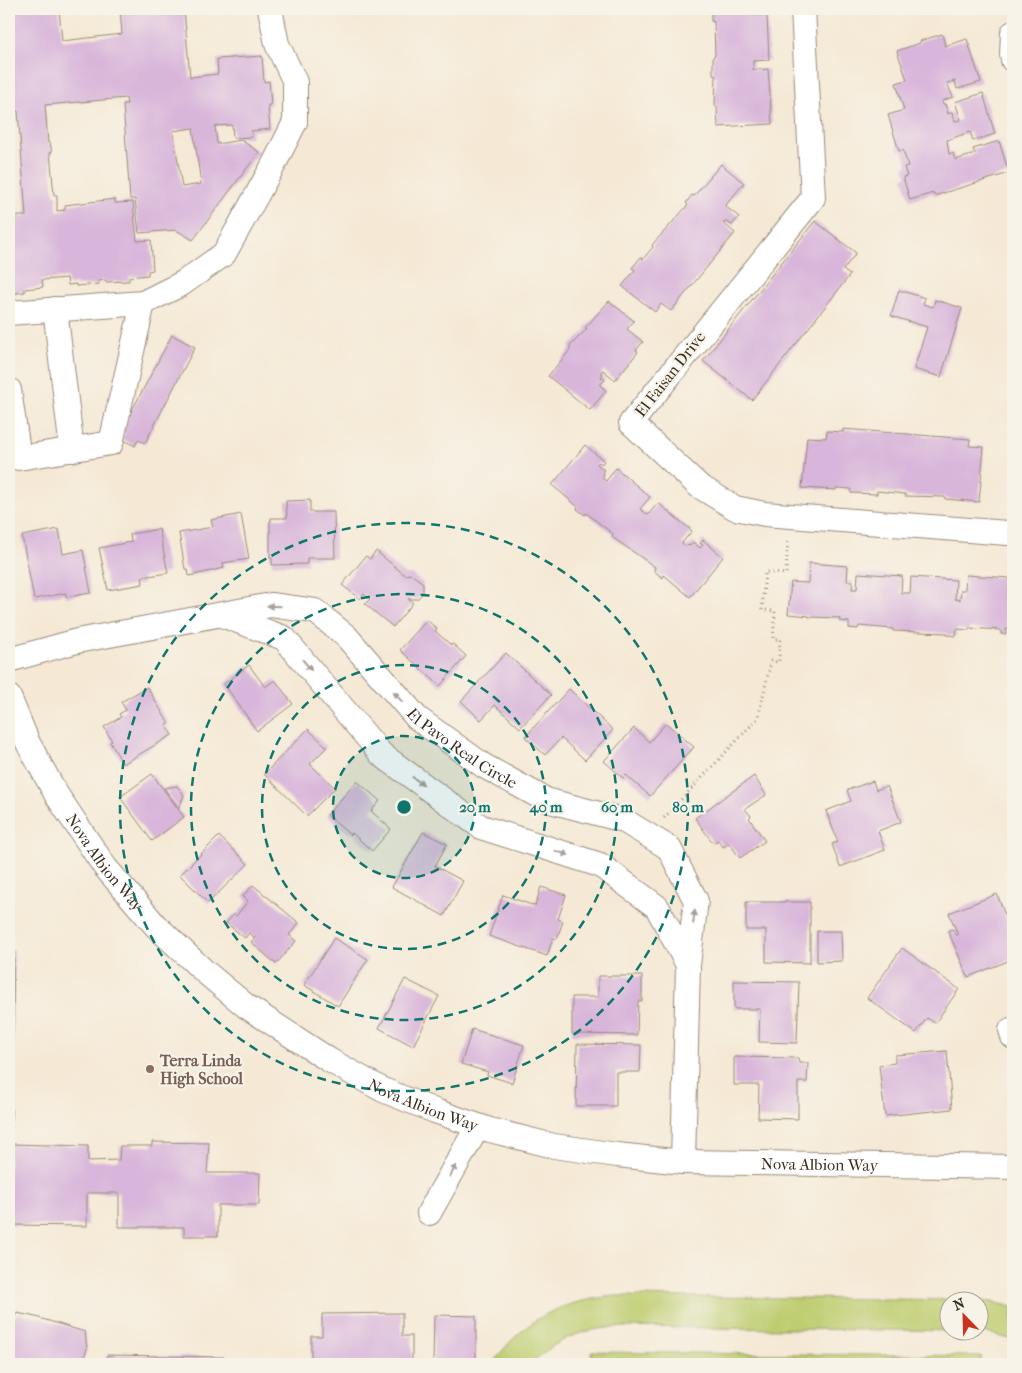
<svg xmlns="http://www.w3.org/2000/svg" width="1022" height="1373" font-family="'IM FELL French Canon',serif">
<rect width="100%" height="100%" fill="#f7f3e8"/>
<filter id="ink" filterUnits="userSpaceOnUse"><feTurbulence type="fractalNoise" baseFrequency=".02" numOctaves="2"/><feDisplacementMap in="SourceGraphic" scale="10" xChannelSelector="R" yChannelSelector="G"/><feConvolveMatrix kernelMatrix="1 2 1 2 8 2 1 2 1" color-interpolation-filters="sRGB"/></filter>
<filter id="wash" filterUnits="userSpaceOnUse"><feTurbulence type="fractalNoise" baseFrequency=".0096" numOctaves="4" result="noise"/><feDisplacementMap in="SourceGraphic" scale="20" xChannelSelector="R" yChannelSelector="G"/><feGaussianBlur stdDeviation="1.12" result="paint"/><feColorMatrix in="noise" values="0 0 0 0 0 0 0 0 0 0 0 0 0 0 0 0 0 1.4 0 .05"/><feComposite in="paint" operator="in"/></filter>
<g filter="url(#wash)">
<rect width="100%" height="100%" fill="#f5e9d5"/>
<path fill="#becd6f" stroke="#7c7c46" d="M616,1296L973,1300H950V1330H980V1301L993,1302L1013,1307V1340L988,1333L970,1331L615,1327C579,1330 557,1339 531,1364H492C526,1318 559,1301 616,1296Z
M592,1352L981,1356V1364H591Z"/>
<g id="blocks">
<path fill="#d8b5da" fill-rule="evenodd" d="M9,9H59L62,41L122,34L120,9H184L190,77L218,74L217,59L262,56L264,82L269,81L271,105H268L270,129L251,131L252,137L233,138L232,125L215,126L217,144L241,140L259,152L193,240L176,230L139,233L135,199H130L123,104H127L126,98L45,105L48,143H50L52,152L50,153L54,195H57V211L65,210V205L115,199V203L133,202L137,241L151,240L153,270L148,271V275L129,277V281L106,282V280L98,281L99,284L76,286V284L68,285L67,278L42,280L43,287L25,289V292L9,294V215L16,214V216H26L18,111H9ZM193,128L201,184L182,187L173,131Z
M711,9H752V15H767L769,60L753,61V70L768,69L772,124L718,127L717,107L715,106L716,76L713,75V57L715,55L714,22L711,21Z
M942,34L945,46L967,39L981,82L957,89L955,81L947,83L953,97L942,101L943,104H945L948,114L952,112L955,121L961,120L955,102L983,93L995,134L973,141L970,132L947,140L949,154L953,153L955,160L975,154L973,149L999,141L1009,173L937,195H933V193L910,200L903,177L907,176L904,167L908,166L903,150L899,151L888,115L904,110L896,83L907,80L897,51L920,43V41Z
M721,164L744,183L725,206L739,217L732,225L727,222L723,223L735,233L671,311L661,304L655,312L622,286L635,270L632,268L641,257L643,259L653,247L652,245L688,205L686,203L692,195L694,196Z
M815,221L856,253L843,270L850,275L752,400L703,361Z
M899,290L925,298L923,304L933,307L935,300L962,308L941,377L914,369L927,327L891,316Z
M609,301L634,321L627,329L643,342L636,350L638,352L615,380L603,370L601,373L603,374L601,377L605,380L600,385L606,391L590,410L548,376L570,350V346L587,329L585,328Z
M172,335L195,347L145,443L138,440L135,446L122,439L125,433L121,431Z
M843,429L970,439L969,446L984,447L979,502L945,499V497L905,496V494L877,491V494L851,493V489L836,488V490L802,488L807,437L826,438L827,431L843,432Z
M585,445L604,461L602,464L599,462L597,464L604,470L602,473L604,475L602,478L606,481L616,468L650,497L640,509L648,515L658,503L692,531L682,543L686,547L688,545L690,546L693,542L700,548L703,545L700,543L703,540L723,557L690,597L664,575L663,578L654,571L655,567L612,537L613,534L586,513L585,515L577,509L578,507L552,485Z
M310,500V512H334L335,558H307V564L272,565V558H270V521H271V518H287L286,501Z
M241,514L249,559L223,563L224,568L189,576L188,569H185L179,533L213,527L211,520Z
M59,529L63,554L83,550L91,593L66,597V593L34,599L22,536Z
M159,529L168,573L142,577L143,584L108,590L99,548L131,542L130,534Z
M376,551L405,575L411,574L423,583V593L417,599H408L413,603L393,627L365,604L370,599L364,594L360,599L342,585L366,556L370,559Z
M809,563L848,566L847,581H853L852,589H857L858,573L902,576L901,593H910L911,577L956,580L955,599L960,600L961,590H965L966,575L1010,578L1009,594H1013V630L1006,629V634H1001V630L969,628V630L957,629L956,636L947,635V633L893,631V629L859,626L858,629L849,628V622L839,621L840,618L809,617V616L788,614L791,582L808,583Z
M427,620L437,629L435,631L451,645L453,644L466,656L440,686L400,650Z
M506,653L551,695L520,728L495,705L481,720L461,701Z
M249,665L265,687L275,680L293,704L257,731L224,684Z
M147,687L169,724L166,725L172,735L123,764L110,742L112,741L104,727L121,717L119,714L126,710L121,702Z
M569,689L613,730L585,760L561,738L545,755L525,737Z
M666,723L694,747L650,796L626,775L623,778L604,761L634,728L649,742Z
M308,729L327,747L310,764L335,788L307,816L264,774Z
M152,774L184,817L152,841L120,797Z
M754,776L766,795L745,809L751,816L749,818L765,841L740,858L729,843L723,847L718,840L713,843L695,818Z
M357,781L380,801L371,811L391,829L372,851L352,833L350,835L327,815Z
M873,781L876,790L887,786L901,822L878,831L885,850L840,867L832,844L838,842L826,811L851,801L847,790Z
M177,786L184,795L179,808L164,788Z
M423,832L447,844L435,866L463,881L444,916L392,887Z
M219,836L248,864L208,903L180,875Z
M253,885L299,923L289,935L296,941L276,964L251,942L255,938L249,933L245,938L226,923L234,914L236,916L248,901L243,896Z
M541,887L566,895L558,919L563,921L557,939L553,938L547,956L489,936L503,895L535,906Z
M997,894L1013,936V959L968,977L948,931L953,929L956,935H958L949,913Z
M746,902H810V963L766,962V930H746Z
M817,931H841L842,961L817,962Z
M334,938L368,959L338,1006L304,985Z
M902,948L959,989L935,1023L927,1018L916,1033L867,998Z
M9,950H14L11,1144L88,1146V1161L119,1160L120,1146H152V1142L209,1143L207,1173H260L259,1205H218V1236H184V1227H119V1193H87V1226L9,1225Z
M598,976H642V1001H638L637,1035L572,1034V997H598Z
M405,979L439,996L413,1046L379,1028Z
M734,981L799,982L797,1043L759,1042L760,1009H734Z
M472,1029L524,1045L512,1083L487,1075L488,1072L461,1064Z
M577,1044L641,1045L640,1072H616V1106H576Z
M947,1051L952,1109L885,1116L879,1065L895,1063V1055Z
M734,1057L798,1058L799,1063H808L807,1082H798V1119L758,1118L759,1085H734Z
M17,1313L36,1317L85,1332L87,1349L82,1364H9V1317L16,1316Z
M402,1313V1336H412V1364H311V1336H322V1314Z
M434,1315L476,1316V1364H433Z
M107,1355L224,1357V1364H106Z"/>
</g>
</g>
<g filter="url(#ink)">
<use href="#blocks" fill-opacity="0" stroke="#988a7a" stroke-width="1"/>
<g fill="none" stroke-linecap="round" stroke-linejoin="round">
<defs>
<g id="minor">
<path d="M803,9L813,198L631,423L699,486L735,508L765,514L1007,533L1013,532"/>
<path d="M1013,33L1012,54L1013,60"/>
<path d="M55,309L72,450"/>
<path d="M9,313L143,303L183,283L224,254L274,164L295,122V82L277,44L270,9"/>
<path d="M9,390L19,458L111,443L143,303"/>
<path d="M222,615L284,638L382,755L481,827L600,865L657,907L688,965"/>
<path id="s1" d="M9,660L77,641L271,605L315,611L346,636L417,718L484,766L546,800L623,820L669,848L696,901L688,965L683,1162"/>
<path id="s2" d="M9,697L28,743L56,794L105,867L156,926L204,971L246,1006L329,1060L383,1090L435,1111L490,1130L554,1146L617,1155L683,1162L1013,1167"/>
<path d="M1011,1030L1013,1037"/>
<path d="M429,1213L478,1126"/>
</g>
</defs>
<use href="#minor" stroke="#988a7a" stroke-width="26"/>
<path stroke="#988a7a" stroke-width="3" stroke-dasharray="1 4" stroke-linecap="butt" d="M664,818L758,718L771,661L779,662L780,639H773L775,611L762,610L765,572L786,574L788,539"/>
<use href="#minor" stroke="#fff" stroke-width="24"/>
</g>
<defs><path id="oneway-solid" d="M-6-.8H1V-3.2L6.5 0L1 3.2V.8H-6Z" transform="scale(1.25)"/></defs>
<g fill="#a79f9a">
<use href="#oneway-solid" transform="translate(274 606) rotate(-179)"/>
<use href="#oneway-solid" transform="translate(307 665) rotate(50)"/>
<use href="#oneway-solid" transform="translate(398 697) rotate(-131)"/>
<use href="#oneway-solid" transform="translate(418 781) rotate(36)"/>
<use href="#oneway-solid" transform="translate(562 853) rotate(18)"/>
<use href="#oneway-solid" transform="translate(694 917) rotate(-83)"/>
<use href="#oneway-solid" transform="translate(453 1171) rotate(-61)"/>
</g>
</g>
<circle cx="404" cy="807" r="71" fill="#0f766e" fill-opacity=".12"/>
<g fill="none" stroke="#0f766e" stroke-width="2.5" stroke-dasharray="9 6">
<circle cx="404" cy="807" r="71"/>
<circle cx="404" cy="807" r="142"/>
<circle cx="404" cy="807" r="213"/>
<circle cx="404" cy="807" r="284"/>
</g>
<circle fill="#8d6e63" stroke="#f7f3e8" stroke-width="2" cx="150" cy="1069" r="5"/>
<g text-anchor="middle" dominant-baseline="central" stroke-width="4.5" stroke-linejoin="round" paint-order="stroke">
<g font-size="16" fill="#3b2a1e" stroke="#f7f3e8">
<text transform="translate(670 374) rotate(-52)">El Faisan Drive</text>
<text stroke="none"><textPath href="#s1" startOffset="515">El Pavo Real Circle</textPath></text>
<text stroke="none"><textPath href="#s2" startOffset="192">Nova Albion Way</textPath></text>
<text stroke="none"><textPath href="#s2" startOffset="598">Nova Albion Way</textPath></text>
<text stroke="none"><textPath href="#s2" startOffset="1002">Nova Albion Way</textPath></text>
</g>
<g font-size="16" font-weight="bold" fill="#785e54" stroke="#f7f3e8" text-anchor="start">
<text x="160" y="1060">Terra Linda<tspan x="160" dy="18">High School</tspan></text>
</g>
</g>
<circle cx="404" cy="807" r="8" fill="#0f766e" stroke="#f7f3e8" stroke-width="2.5"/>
<g font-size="15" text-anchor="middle" font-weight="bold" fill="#0f766e" stroke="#f7f3e8" stroke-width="4.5" stroke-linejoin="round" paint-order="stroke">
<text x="475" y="812">20 m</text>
<text x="546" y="812">40 m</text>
<text x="617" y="812">60 m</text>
<text x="688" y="812">80 m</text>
</g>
<rect width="1022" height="1373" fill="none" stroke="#f7f3e8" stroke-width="30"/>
<g transform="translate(964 1316) rotate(337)"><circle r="24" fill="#f7f3e8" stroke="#aca397"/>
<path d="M0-4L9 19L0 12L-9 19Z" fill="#c8321e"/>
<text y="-8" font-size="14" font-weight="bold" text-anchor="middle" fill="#3b2a1e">N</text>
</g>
</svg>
